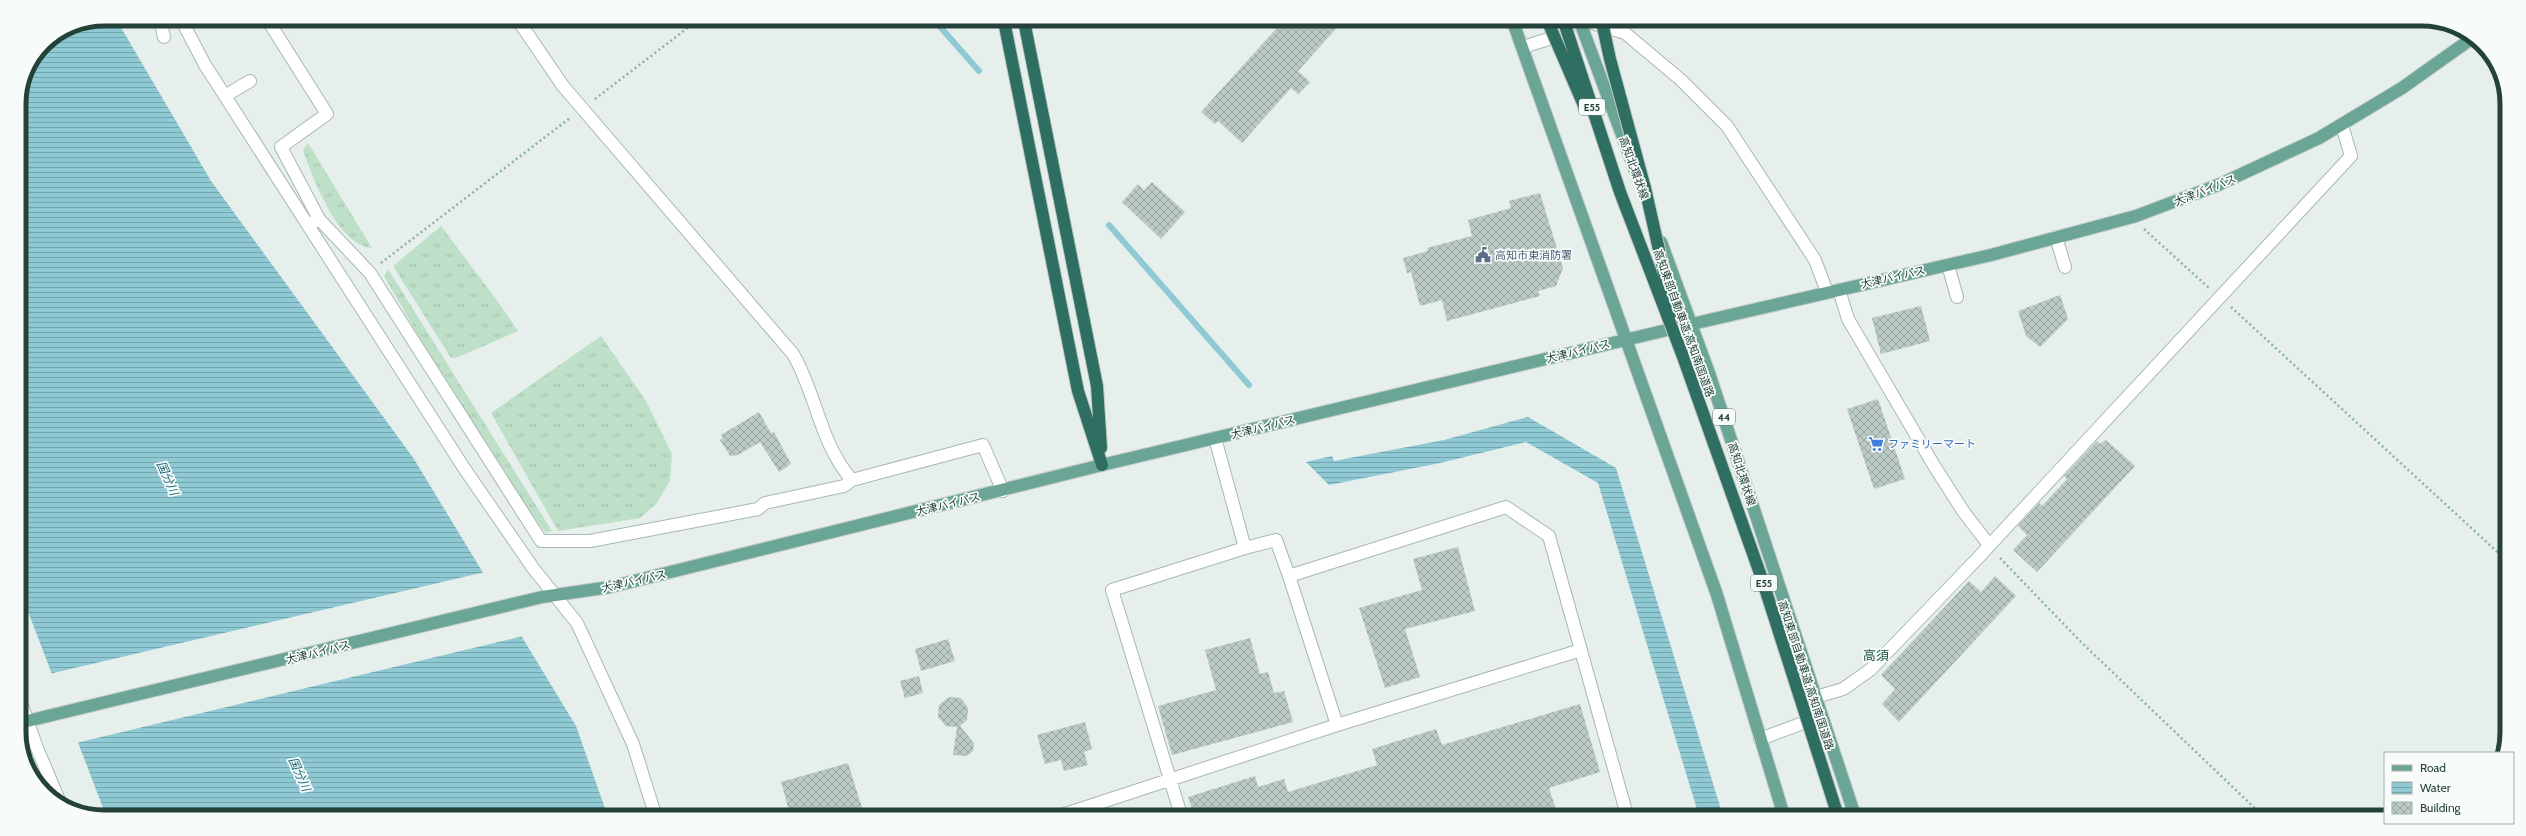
<svg xmlns="http://www.w3.org/2000/svg" width="2526" height="836" font-family="Cabin,'Noto Sans JP',sans-serif">
<defs>
<pattern id="grass-tufts" width="24" height="20" patternUnits="userSpaceOnUse"><rect width="24" height="20" fill="#bfe0c8"/><path d="M3 7l-1-3M5 7V3M7 7l1-3M15 17l-1-3M17 17v-4M19 17l1-3" fill="none" stroke="#a4c1ad"/></pattern>
<pattern id="water-rules" width="6" height="5" patternUnits="userSpaceOnUse"><rect width="6" height="5" fill="#8ec9d4"/><path d="M0 2.5h6" fill="none" stroke="#74a5ad"/></pattern>
<pattern id="building-cross-hatch" width="8" height="8" patternUnits="userSpaceOnUse"><rect width="8" height="8" fill="#bbcac4"/><path d="M0 0l8 8M0 8l8-8" fill="none" stroke="#98a6a0"/></pattern>
</defs>
<rect width="100%" height="100%" fill="#e6efeb"/>
<path fill="url(#grass-tufts)" d="M308,143L372,248C337,245 313,178 303,150Z
M441,226L496,299L518,331L456,358H451L393,266Z
M388,269L552,531L546,533L534,518L426,349L384,276Z
M601,336L646,401L672,454L670,481L656,504L640,518L558,531L491,413Z"/>
<path fill="url(#water-rules)" d="M104,19H116L211,181L414,459L576,726L607,814L105,813L19,588V99C27,64 37,43 71,26C80,21 94,21 104,19Z
M1528,417L1616,468L1723,816H1699L1598,483L1526,442L1440,463L1329,485L1306,462L1332,456L1334,461L1444,440Z"/>
<path fill="#e6efeb" d="M485,572L524,636L76,743L49,674Z"/>
<g fill="none" stroke-linecap="round" stroke-linejoin="round">
<path stroke="#8ec9d4" stroke-width="6" d="M935,21L979,71
M1109,225L1249,385"/>
</g>
<path fill="url(#building-cross-hatch)" d="M1283,21H1343L1298,71L1310,82L1298,94L1291,88L1242,143L1218,121L1215,124L1201,112Z
M1152,182L1185,212L1161,239L1122,202L1138,184L1144,190Z
M1540,193L1563,268L1556,286L1538,291L1540,296L1447,321L1442,300L1420,306L1411,272L1407,273L1403,258L1428,251L1427,248L1472,236L1468,220L1511,208L1509,201Z
M2060,295L2068,319L2040,347L2026,336L2018,311Z
M1921,306L1930,341L1881,354L1872,318Z
M1878,399L1905,479L1874,489L1847,409Z
M759,412L771,433L774,432L791,464L779,472L760,442L738,455L730,456L720,440L723,438L721,435Z
M2106,440L2135,466L2037,572L2013,550L2027,535L2018,526L2039,503L2042,506L2067,479L2064,476L2097,441L2100,444Z
M1458,547L1475,611L1405,629L1420,677L1385,688L1359,608L1422,590L1413,559Z
M1995,576L2016,596L1899,722L1882,704L1895,689L1881,675L1969,581L1981,592Z
M1250,638L1260,674L1268,672L1274,693L1284,691L1293,722L1172,755L1158,706L1216,690L1205,650Z
M948,639L955,661L921,671L915,649Z
M919,676L923,693L905,698L900,681Z
M949,697L961,698L968,708L967,720L960,726L974,743L973,751L967,756L953,755L957,727L946,726L938,717L939,705Z
M1580,704L1600,772L1549,788L1558,815H1194L1188,797L1255,776L1258,787L1284,779L1288,792L1377,765L1372,749L1436,729L1442,745Z
M1085,722L1092,749L1084,752L1088,765L1064,771L1061,760L1045,764L1037,735Z
M848,763L864,814H790L781,782Z"/>
<g fill="none" stroke-linecap="round" stroke-linejoin="round">
<defs>
<path id="minor" d="M160,19L164,37
M181,19L205,65L464,468L533,568L577,623L633,744L655,814
M267,19L327,114L281,147L319,219L312,223
M518,20L563,86L793,354C817,395 820,444 852,480L983,445L1003,491
M1589,22L1625,33L1681,80L1727,126L1815,260L1827,292
M1523,47L1555,37L1575,22
M225,96L250,81
M319,219L370,273L541,541H590L758,509L765,503L844,486L852,480
M2056,237L2065,267
M1948,265L1957,297
M1839,290L1848,319L1933,464L1963,511L1989,545
M1215,438L1245,548L1276,540L1289,576
M19,697L37,748L59,800
M1816,697L1843,689L1870,670L1976,560L2351,156L2342,125
M1337,725L1289,576L1506,507L1549,536L1627,815
M1760,739L1822,716
M1065,814L1337,725L1581,650
M1181,815L1112,590L1245,548"/>
<path id="major" d="M1513,22L1717,595L1784,816
M1580,22L1638,178
M1661,242L1709,373L1855,816
M19,723L542,597L610,587L1102,465L1692,324L1991,255L2136,216L2218,185L2319,138L2402,88L2471,39"/>
<path id="highway" d="M1004,21L1078,391L1102,465
M1024,21L1097,386L1101,448"/>
</defs>
<use href="#minor" stroke="#a8b8b2" stroke-width="14"/>
<use href="#major" stroke="#c2cac8" stroke-width="14"/>
<use href="#highway" stroke="#c2cac8" stroke-width="14"/>
<path stroke="#86b3a5" stroke-width="2.5" stroke-dasharray="2 3" stroke-linecap="butt" d="M595,99L698,20
M2144,229L2209,288
M381,263L570,118
M2231,307L2504,558
M2000,558L2081,642L2264,817"/>
<use href="#minor" stroke="#fff" stroke-width="12"/>
<use href="#major" stroke="#6aa596" stroke-width="12"/>
<use href="#highway" stroke="#2f6f62" stroke-width="12"/>
<defs>
<path id="highway-bridge" d="M1548,22L1585,108
M1564,22L1620,192L1682,354L1762,579L1838,816
M1602,22L1610,59L1645,188L1673,312"/>
</defs>
<use href="#highway-bridge" stroke="#c2cac8" stroke-width="14" stroke-linecap="butt"/>
<use href="#highway-bridge" stroke="#2f6f62" stroke-width="12"/>
</g>
<defs>
<symbol id="civic-bare" viewBox="-9 -9 18 18"><path d="M-.6-6.5H3V-4.5H.6V-3L4-1V1h2V6H-6V1h2V-1L-.6-3ZM-1.2 2.5V6h2.4V2.5Z" fill="#5c6f8a" stroke="#f7fbf9" stroke-width="2.5" paint-order="stroke"/></symbol>
<symbol id="supermarket-bare" viewBox="-9 -9 18 18"><path d="M-6-5.5h2.5l.6 2H6L4.5 2H-2.5L-4.4-4H-6ZM-1.5 3.2a1.3 1.3 0 1 0 .1 0ZM3 3.2a1.3 1.3 0 1 0 .1 0Z" fill="#3f7fe0" stroke="#f7fbf9" stroke-width="2.5" paint-order="stroke"/></symbol>
</defs>
<g fill-rule="evenodd">
<use href="#civic-bare" x="1472" y="244" width="22" height="22"/>
<use href="#supermarket-bare" x="1865" y="433" width="22" height="22"/>
</g>
<g text-anchor="middle" dominant-baseline="central" stroke-width="3.5" stroke-linejoin="round" paint-order="stroke">
<g fill="#f7fbf9" stroke="#637a73" stroke-width="1">
<rect x="1579" y="99" width="26" height="16" rx="3"/>
<rect x="1713" y="409" width="22" height="16" rx="3"/>
<rect x="1751" y="575" width="26" height="16" rx="3"/>
</g>
<g font-size="10" font-weight="bold" fill="#24423a">
<text x="1592" y="107">E55</text>
<text x="1724" y="417">44</text>
<text x="1764" y="583">E55</text>
</g>
<g font-size="11" fill="#24423a" stroke="#f7fbf9">
<text transform="translate(1634 168) rotate(70)">高知北環状線</text>
<text transform="translate(2205 190) rotate(-22)">大津バイパス</text>
<text transform="translate(1893 277) rotate(-13)">大津バイパス</text>
<text transform="translate(1684 323) rotate(70)">高知東部自動車道;高知南国道路</text>
<text transform="translate(1578 351) rotate(-14)">大津バイパス</text>
<text transform="translate(1263 427) rotate(-14)">大津バイパス</text>
<text transform="translate(1742 474) rotate(72)">高知北環状線</text>
<text transform="translate(948 504) rotate(-14)">大津バイパス</text>
<text transform="translate(634 581) rotate(-13)">大津バイパス</text>
<text transform="translate(318 652) rotate(-14)">大津バイパス</text>
<text transform="translate(1806 675) rotate(72)">高知東部自動車道;高知南国道路</text>
</g>
<g font-size="11" fill="#4e5e75" stroke="#f7fbf9" text-anchor="start">
<text x="1495" y="255">高知市東消防署</text>
</g>
<g font-size="11" fill="#366cbe" stroke="#f7fbf9" text-anchor="start">
<text x="1888" y="444">ファミリーマート</text>
</g>
<g font-size="12" font-style="italic" fill="#1c6f80" stroke="#f7fbf9">
<text transform="translate(168 478) rotate(66)">国分川</text>
<text transform="translate(300 774) rotate(66)">国分川</text>
</g>
<g font-size="13" fill="#1f5548" stroke="#f7fbf9">
<text x="1876" y="655">高須</text>
</g>
</g>
<path d="M0 0H2526V836H0ZM104 26H2422A78 78 0 0 1 2500 104V732A78 78 0 0 1 2422 810H104A78 78 0 0 1 26 732V104A78 78 0 0 1 104 26Z" fill="#f7fbf9" fill-rule="evenodd"/>
<path fill="none" stroke="#24423a" stroke-width="5" d="M104 26H2422A78 78 0 0 1 2500 104V732A78 78 0 0 1 2422 810H104A78 78 0 0 1 26 732V104A78 78 0 0 1 104 26Z"/>
<rect x="2384" y="752" width="130" height="72" fill="#f7fbf9" stroke="#a3b1ad"/>
<rect x="2392" y="765" width="20" height="6" fill="#6aa596" stroke="#a3b1ad"/>
<text x="2420" y="772" font-size="12" fill="#24423a">Road</text>
<rect x="2392" y="782" width="20" height="12" fill="url(#water-rules)" stroke="#a3b1ad"/>
<text x="2420" y="792" font-size="12" fill="#24423a">Water</text>
<rect x="2392" y="802" width="20" height="12" fill="url(#building-cross-hatch)" stroke="#a3b1ad"/>
<text x="2420" y="812" font-size="12" fill="#24423a">Building</text>
</svg>
